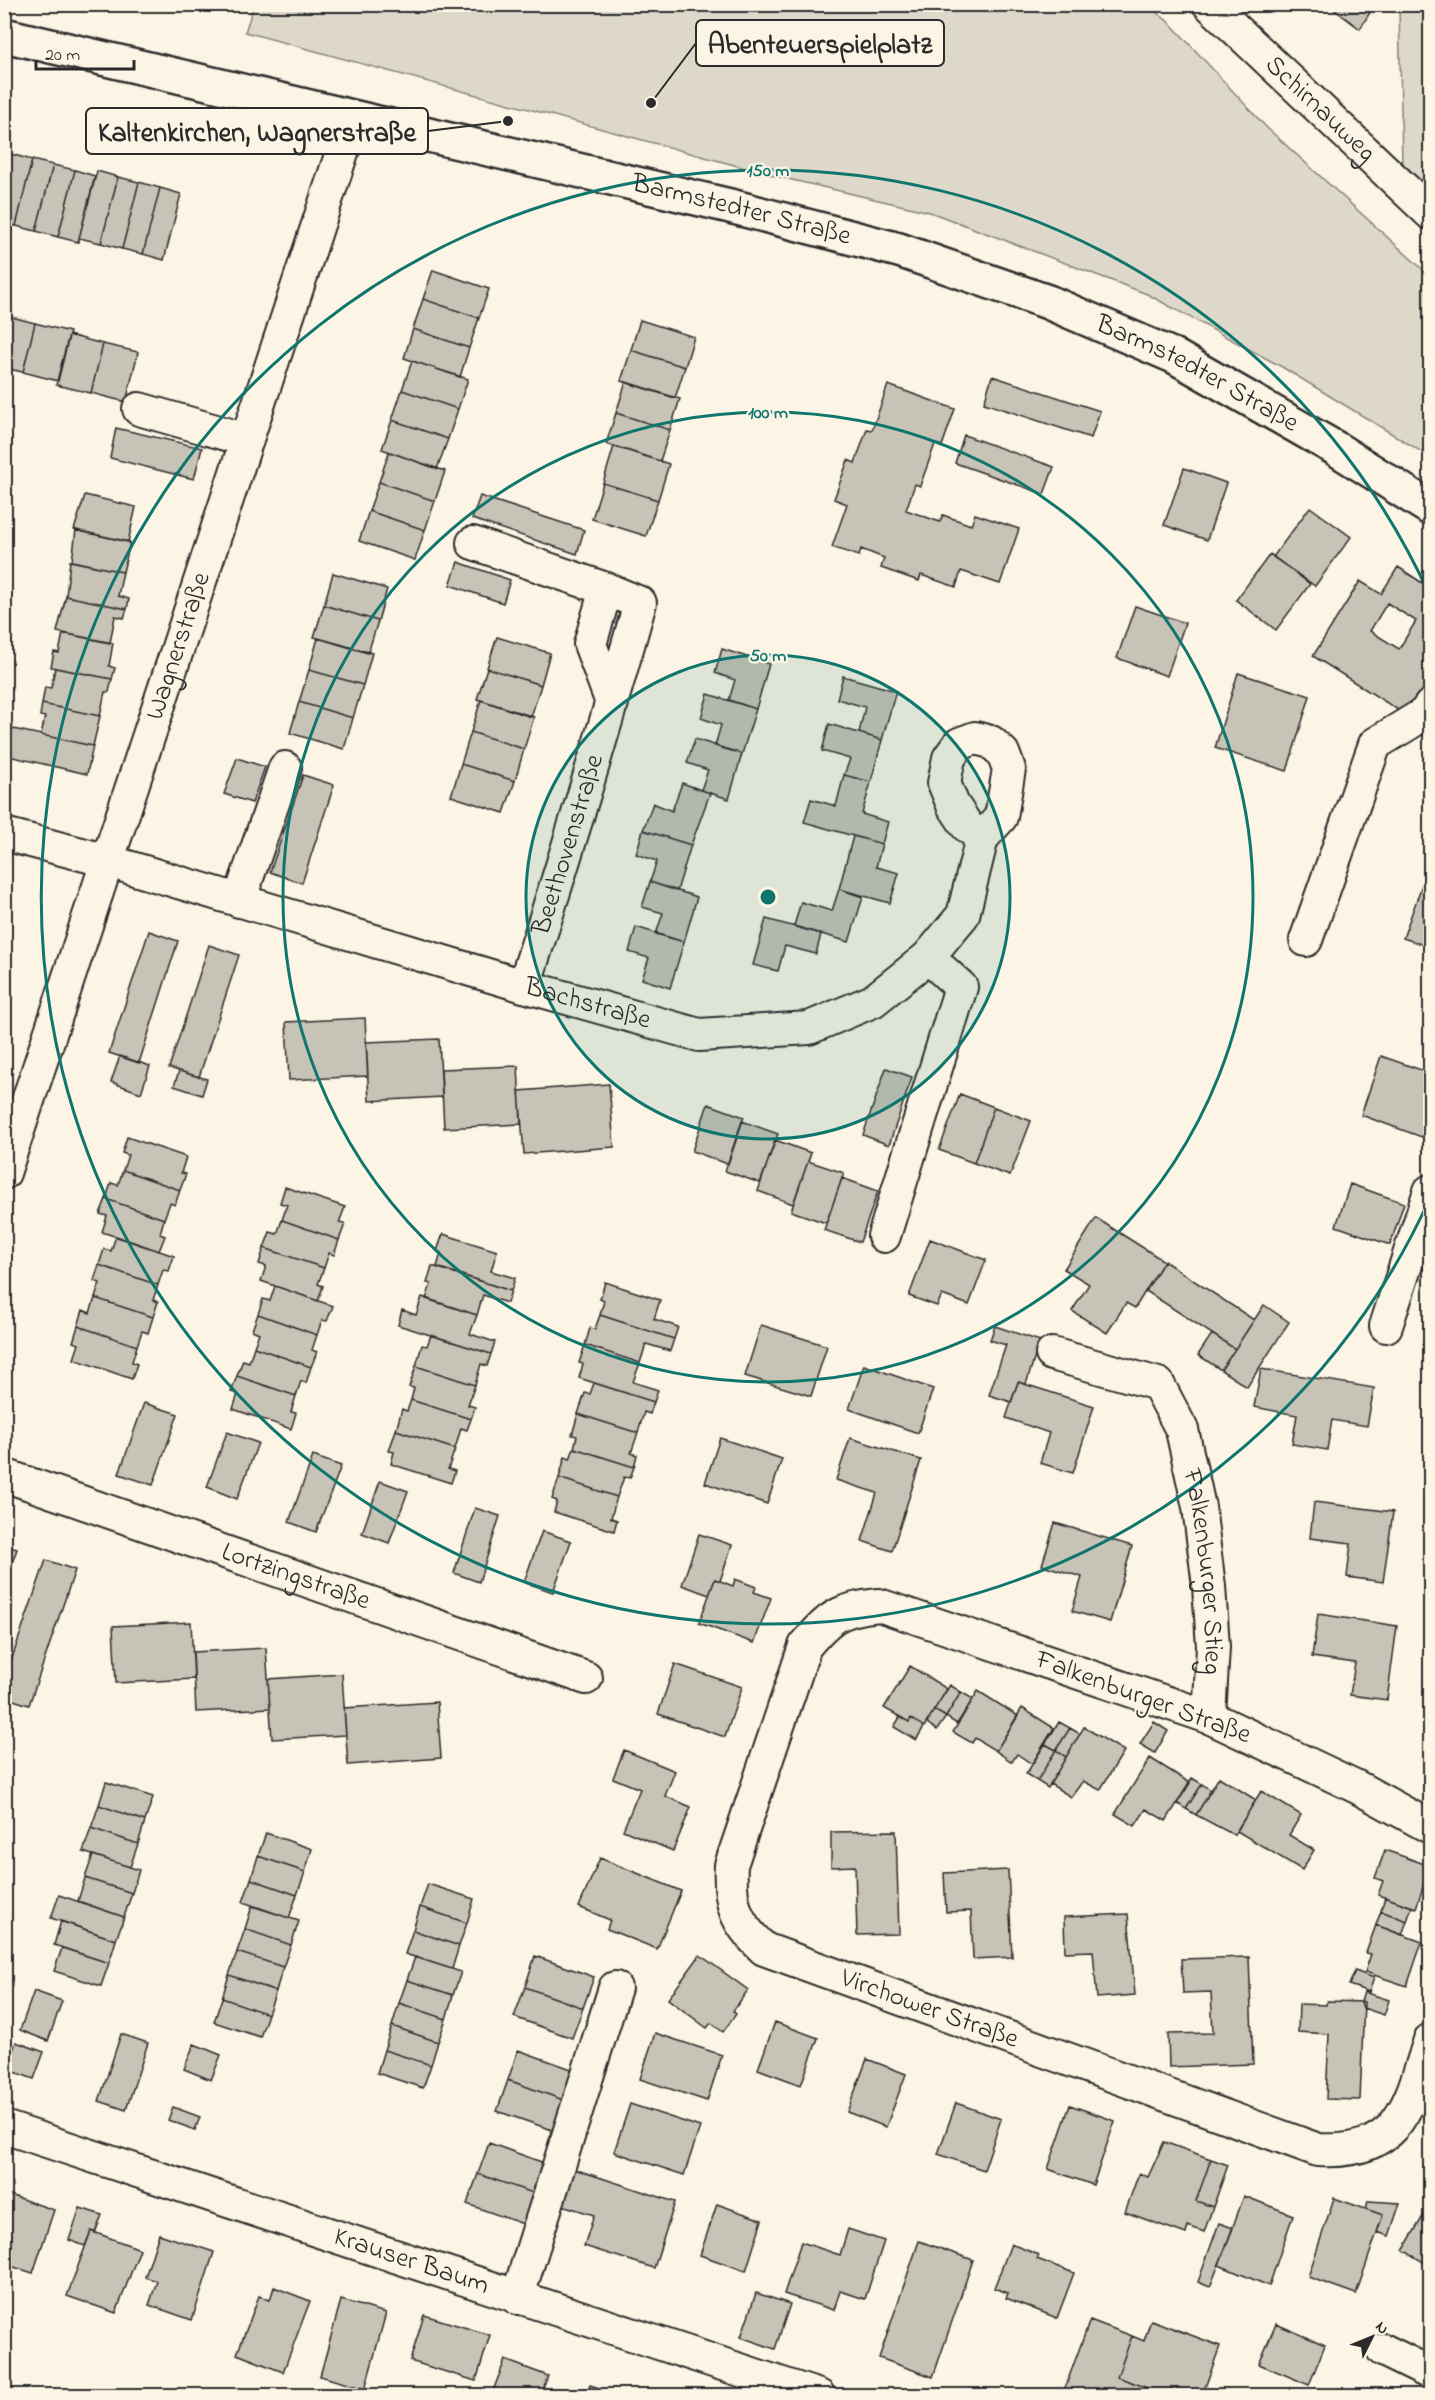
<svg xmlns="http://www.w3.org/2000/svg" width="1435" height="2400" font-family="'Indie Flower',sans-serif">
<rect width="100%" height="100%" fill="#fcf5e5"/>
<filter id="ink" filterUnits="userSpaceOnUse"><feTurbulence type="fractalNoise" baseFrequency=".0167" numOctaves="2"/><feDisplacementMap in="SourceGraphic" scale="12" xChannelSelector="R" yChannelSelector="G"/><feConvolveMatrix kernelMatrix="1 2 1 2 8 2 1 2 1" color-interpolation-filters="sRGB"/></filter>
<g filter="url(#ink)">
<path fill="#ded8ca" stroke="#84827a" stroke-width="1.5" d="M254,5H1147L1170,23L1265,126L1430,276V457L1282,367L1147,294L930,212L771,175L245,32Z
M1399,5H1430V193L1402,166Z"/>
<path fill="#c8c3b7" stroke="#2b2b2b" stroke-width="1.5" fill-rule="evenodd" d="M1327,4H1375L1360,29Z
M4,153L11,154L4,181Z
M11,154L32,160L16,226L4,223V181Z
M32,160L53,165L36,231L16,226Z
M53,165L75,170L58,237L36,231Z
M75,170L95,176L78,242L58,237Z
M97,171L118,177L101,243L79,238Z
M118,177L139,182L122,249L101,243Z
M139,182L160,188L143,254L122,249Z
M160,188L181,194L164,260L143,254Z
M433,270L489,289L479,318L423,299Z
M423,299L479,318L469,348L413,329Z
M4,315L35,323L23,372L4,368Z
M640,320L694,337L685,367L631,350Z
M35,323L70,332L58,381L23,372Z
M413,329L469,348L460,377L404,358Z
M69,335L103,344L91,393L56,385Z
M103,344L138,352L126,402L91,393Z
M631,350L685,367L675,398L621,381Z
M412,361L468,379L458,409L402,390Z
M992,376L1100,411L1091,438L984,403Z
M626,382L680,399L670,430L616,413Z
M888,385L955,409L942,446L935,444L920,486L915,484L906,510L940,522L943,515L971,525L975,514L1019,529L1000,584L961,571L956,587L921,575L919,581L881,568L884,558L861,549L859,556L832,547L847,504L834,499L848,460L855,463L867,429L872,430Z
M402,390L458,409L448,439L392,420Z
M616,413L670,430L660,461L606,444Z
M392,420L448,439L437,469L382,449Z
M116,428L202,448L194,479L110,458Z
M964,435L1054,467L1044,494L955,463Z
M614,446L669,464L658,500L603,483Z
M389,452L445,471L435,501L379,482Z
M1184,468L1226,483L1207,540L1164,525Z
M379,482L435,501L425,530L369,511Z
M603,483L658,500L646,536L592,519Z
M85,495L136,507L128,542L74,530Z
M480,496L584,530L577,554L472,519Z
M1310,507L1351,537L1315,586L1273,557Z
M369,511L425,530L415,560L359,541Z
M76,530L130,542L123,572L72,561Z
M1270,554L1310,584L1276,630L1236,600Z
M70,561L123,572L118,596L129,599L127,609L66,596Z
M458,562L510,580L503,603L450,585Z
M1398,567L1430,588V683L1409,717L1313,656L1360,581L1381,594ZM1387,603L1416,621L1399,649L1370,631Z
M333,573L387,589L378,621L324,605Z
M66,596L127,609L124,618L115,616L110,643L57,632Z
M324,605L378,621L368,653L314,637Z
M1135,606L1185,623L1167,676L1117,658Z
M63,633L113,643L109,666L115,668L112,679L51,667L54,652L59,653Z
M497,637L550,653L541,685L487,668Z
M318,638L372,653L363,685L309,670Z
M722,649L769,664L756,709L729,700L735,680L715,673Z
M55,668L112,679L109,692H105L100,716L42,704L45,687L51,688Z
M487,668L541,685L531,717L477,699Z
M309,670L363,685L353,718L299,702Z
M1238,673L1310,696L1287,771L1215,748Z
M843,676L896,691L882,740L859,733L865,707L837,699Z
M708,694L756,709L742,754L715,746L721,725L701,718Z
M481,700L534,717L524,749L471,732Z
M299,702L353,718L344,749L290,733Z
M42,704L100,716L93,746L41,735L45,717L40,716Z
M829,724L882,740L871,782L844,775L850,759L822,751Z
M4,727L93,746L87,774L4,755Z
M471,732L524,749L515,781L461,764Z
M695,739L742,754L729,799L701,790L708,770L687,763Z
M237,758L265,767L252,803L224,794Z
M461,764L515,781L504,813L451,796Z
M303,775L334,785L302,883L270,872Z
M844,775L871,782L862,814L888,822L882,844L804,822L811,799L836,806Z
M682,783L710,793L691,845L643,830L653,803L672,811Z
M643,830L691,845L677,891L650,882L657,861L636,854Z
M853,836L882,844L876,867L899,873L890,903L839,889Z
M650,882L697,897L684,942L656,934L663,913L642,907Z
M1422,885L1430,888V947L1403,938Z
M839,889L863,897L849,942L794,926L801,902L832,911Z
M766,919L821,934L816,954L785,946L778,971L753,965Z
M636,927L684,942L670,988L642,979L649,958L629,952Z
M149,931L178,941L139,1063L109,1053Z
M209,945L239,955L199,1077L169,1068Z
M365,1018L368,1076L289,1080L286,1022Z
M439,1039L442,1097L369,1101L366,1042Z
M120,1056L150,1066L141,1093L111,1082Z
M1381,1056L1430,1073V1140L1361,1115Z
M518,1066L521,1124L444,1128L441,1069Z
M886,1068L912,1077L889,1145L863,1135Z
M179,1071L207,1079L202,1095L174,1086Z
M609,1084L614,1147L524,1154L519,1091Z
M960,1094L994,1107L974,1163L939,1150Z
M708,1104L744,1117L728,1164L692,1151Z
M994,1107L1031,1121L1010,1176L974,1163Z
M742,1121L778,1134L760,1183L725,1171Z
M127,1137L186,1157L181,1173L186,1174L180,1190L123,1170L128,1155L122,1153Z
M775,1140L811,1153L793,1204L758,1191Z
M808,1161L844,1173L826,1223L791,1211Z
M123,1170L180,1190L175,1205L170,1203L164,1219L106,1199L111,1183L118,1185Z
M842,1178L878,1191L860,1242L824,1230Z
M1350,1184L1404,1203L1390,1245L1336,1226Z
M285,1187L345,1207L339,1223L345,1224L339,1240L282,1220L287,1205L280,1203Z
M106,1199L164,1219L160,1234L165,1236L159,1251L102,1232L107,1216L100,1214Z
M1096,1218L1164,1261L1135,1308L1126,1303L1107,1333L1072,1311L1089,1284L1064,1269Z
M282,1220L339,1240L334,1255L329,1253L324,1268L264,1248L270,1232L277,1234Z
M443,1234L497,1251L491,1271L515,1278L511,1291L437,1267L441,1253L437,1251Z
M116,1236L174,1256L169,1271L163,1270L158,1285L99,1265L104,1249L111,1251Z
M930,1239L986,1260L969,1305L942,1295L937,1306L909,1296Z
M264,1248L324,1268L318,1284L323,1286L318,1301L261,1281L266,1266L259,1264Z
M1164,1261L1254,1320L1235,1349L1146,1291Z
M99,1265L158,1285L153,1300L158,1302L153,1317L95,1298L100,1283L94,1281Z
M432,1266L511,1291L507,1303L483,1295L477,1315L426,1299L431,1284L427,1283Z
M605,1282L660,1300L654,1319L678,1327L674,1339L600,1315L604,1301L600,1299Z
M275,1286L333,1306L327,1321L322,1320L317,1335L258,1314L263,1299L270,1301Z
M422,1297L477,1315L470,1334L495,1342L491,1354L398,1325L402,1310L416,1315Z
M95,1298L153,1317L148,1333L142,1331L137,1346L78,1326L83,1310L90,1313Z
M1264,1305L1289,1322L1247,1387L1221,1370Z
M258,1314L317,1335L312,1350L317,1352L311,1367L254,1347L259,1333L252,1330Z
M600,1315L674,1339L670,1351L646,1344L640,1363L585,1345L590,1328L595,1329Z
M761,1325L827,1346L811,1396L745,1376Z
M78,1326L137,1346L132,1362L137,1364L132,1379L74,1359L79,1344L73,1342Z
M995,1326L1040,1341L1026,1384L1018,1382L1011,1402L989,1395L1006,1345L990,1340Z
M1212,1334L1235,1349L1221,1370L1198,1355Z
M431,1335L491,1354L487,1366L481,1364L475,1385L416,1366L422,1345L427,1346Z
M585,1345L640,1363L633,1382L658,1390L654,1402L579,1378L583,1364L579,1363Z
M254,1347L311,1367L306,1383L301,1381L296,1396L237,1376L243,1360L249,1362Z
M864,1365L933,1389L918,1433L849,1409Z
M416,1366L475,1385L468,1405L475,1407L471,1419L411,1400L414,1388L409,1387Z
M1261,1369L1374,1388L1367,1426L1332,1420L1327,1450L1292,1444L1297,1415L1254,1407Z
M237,1376L296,1396L291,1412L296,1413L291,1429L233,1409L238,1394L231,1392Z
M1018,1382L1094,1406L1073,1473L1040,1463L1049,1433L1006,1418Z
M594,1383L654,1402L650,1414L644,1412L638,1433L578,1414L585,1393L590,1394Z
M411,1400L471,1419L467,1430L461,1428L455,1449L396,1430L402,1409L407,1411Z
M144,1403L178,1414L153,1485L119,1474Z
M578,1414L638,1433L631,1453L637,1455L634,1467L574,1448L577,1436L572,1435Z
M396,1430L455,1449L448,1469L455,1471L451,1483L391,1464L394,1452L389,1451Z
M227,1432L258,1443L237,1499L207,1487Z
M720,1438L782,1459L767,1504L705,1483Z
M850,1438L921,1460L892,1551L862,1541L877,1493L836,1480Z
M574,1448L634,1467L630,1478L624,1477L617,1497L559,1478L565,1457L570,1459Z
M313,1456L341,1466L316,1532L289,1522Z
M559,1478L617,1497L611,1518L617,1520L614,1531L554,1512L557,1501L552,1499Z
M380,1481L408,1491L389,1543L362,1533Z
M1314,1502L1393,1512L1383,1582L1347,1577L1351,1543L1310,1538Z
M475,1508L500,1516L479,1582L454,1573Z
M1055,1523L1132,1546L1110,1622L1072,1611L1082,1577L1042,1565Z
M542,1531L571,1541L553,1592L524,1582Z
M699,1534L732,1545L720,1581L715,1579L709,1595L682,1585Z
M4,1545L17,1549L4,1586Z
M46,1560L75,1570L29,1705L4,1697V1681Z
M1430,1564V1588L1423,1585Z
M715,1579L733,1586L735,1579L756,1587L754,1592L771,1598L754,1643L699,1623Z
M1318,1614L1397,1626L1387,1700L1350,1695L1355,1663L1312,1657Z
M191,1622L194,1679L116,1683L113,1626Z
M266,1648L270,1708L196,1712L193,1652Z
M675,1664L742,1687L725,1737L658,1714Z
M910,1666L947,1689L924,1727L911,1718L909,1722L884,1708Z
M342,1674L346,1735L272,1739L268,1679Z
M950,1685L961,1692L946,1717L934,1710Z
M978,1691L1018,1716L996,1751L975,1738L972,1743L953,1732Z
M961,1692L973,1699L957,1724L946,1717Z
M437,1702L441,1758L348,1765L344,1708Z
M1022,1708L1054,1728L1032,1764L1017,1754L1012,1762L996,1751Z
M934,1710L946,1717L937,1730L927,1723Z
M900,1717L909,1722L911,1718L924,1727L916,1740L894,1727Z
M1059,1722L1070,1728L1056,1750L1045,1744Z
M1154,1722L1168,1731L1155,1753L1140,1744Z
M1084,1727L1124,1751L1100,1790L1083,1781L1071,1797L1050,1784Z
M1070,1728L1080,1734L1066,1757L1056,1750Z
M1045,1744L1056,1750L1037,1781L1026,1774Z
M624,1750L675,1771L665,1796L691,1807L673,1851L623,1830L640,1789L613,1778Z
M1056,1750L1066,1757L1048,1788L1037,1781Z
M1150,1758L1190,1783L1166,1821L1146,1809L1135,1826L1115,1814Z
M1219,1777L1256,1800L1234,1835L1196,1815Z
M1192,1778L1202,1784L1186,1809L1177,1803Z
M106,1782L153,1797L145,1821L99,1805Z
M1202,1784L1211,1790L1196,1815L1186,1809Z
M1261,1791L1301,1815L1289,1835L1314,1850L1302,1870L1237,1831Z
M99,1805L145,1821L138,1844L91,1828Z
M91,1828L138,1844L130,1867L83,1852Z
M896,1831L899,1934L857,1935L855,1866L831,1867V1832Z
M266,1833L312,1849L305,1872L258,1856Z
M1385,1850L1430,1866L1416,1908L1378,1895L1383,1881L1375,1878Z
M93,1855L139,1870L132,1893L85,1878Z
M258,1856L305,1872L297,1895L251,1879Z
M600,1858L681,1891L657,1949L607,1929L610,1920L579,1907Z
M1008,1870L1012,1957L973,1959L971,1911L946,1912L944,1873Z
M85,1878L132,1893L124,1917L78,1901Z
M251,1879L297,1895L289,1918L243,1902Z
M428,1884L474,1899L467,1923L420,1907Z
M59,1895L124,1917L116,1940L51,1918Z
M1385,1897L1412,1907L1407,1921L1381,1911Z
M252,1906L299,1921L291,1945L245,1929Z
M420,1907L467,1923L459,1946L413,1930Z
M1381,1911L1407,1921L1402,1935L1376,1925Z
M1128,1914L1135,1995L1097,1998L1093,1951L1065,1952L1064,1917Z
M61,1921L116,1940L109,1963L54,1945Z
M1376,1925L1422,1942L1407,1986L1365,1972L1371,1954L1366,1953Z
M245,1929L291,1945L283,1967L237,1952Z
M413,1930L459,1946L452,1969L405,1954Z
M62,1948L109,1963L101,1986L54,1971Z
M237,1952L283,1967L276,1991L229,1975Z
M700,1955L748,1990L733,2011L736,2014L723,2032L711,2023L707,2028L668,1999Z
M535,1956L594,1977L583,2008L525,1987Z
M415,1957L461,1972L453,1995L407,1980Z
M1249,1957L1253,2064L1169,2067L1168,2034L1213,2033L1211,1992L1183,1993L1181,1959Z
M1355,1971L1374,1978L1369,1992L1349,1985Z
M229,1975L276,1991L268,2014L222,1998Z
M407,1980L453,1995L446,2019L399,2003Z
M525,1987L583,2008L572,2038L514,2017Z
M34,1991L62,2001L48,2041L20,2030Z
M1364,1992L1389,2000L1384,2015L1363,2008L1361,2002Z
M222,1998L268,2014L260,2037L214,2022Z
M1327,2001L1364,2002L1360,2100L1326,2099L1329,2034L1298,2032L1299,2004L1326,2005Z
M399,2003L446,2019L438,2042L392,2026Z
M775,2022L818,2038L801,2085L758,2069Z
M392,2026L438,2042L431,2065L384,2050Z
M655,2033L722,2055L707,2101L640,2079Z
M121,2034L148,2043L126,2110L99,2101Z
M16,2042L44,2052L34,2079L6,2069Z
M194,2044L221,2055L211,2080L184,2069Z
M384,2050L431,2065L423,2088L377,2073Z
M518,2050L577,2071L566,2101L508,2080Z
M867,2059L906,2074L886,2127L847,2112Z
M508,2080L566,2101L555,2131L497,2111Z
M956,2103L1001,2119L984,2170L938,2154Z
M630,2104L700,2127L684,2175L614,2152Z
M1070,2105L1115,2121L1093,2185L1048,2169Z
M173,2107L200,2117L195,2130L168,2120Z
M1164,2142L1211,2159L1196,2201L1213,2207L1204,2232L1188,2226L1186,2234L1125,2212L1139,2173L1148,2177Z
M489,2143L547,2164L536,2194L478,2174Z
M1211,2159L1228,2165L1213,2207L1196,2201Z
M574,2169L675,2202L654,2268L584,2246L594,2215L562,2205Z
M478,2174L536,2194L526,2225L467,2204Z
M4,2193L54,2210L33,2273L4,2264Z
M1244,2196L1293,2215L1269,2286L1219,2265Z
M1334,2198L1383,2215L1356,2294L1308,2277Z
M1368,2201L1400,2203L1389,2236L1377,2232L1383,2215L1366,2209Z
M717,2204L762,2220L746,2271L700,2255Z
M80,2208L102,2215L95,2233L91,2231L85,2246L69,2240Z
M1425,2213L1430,2216V2266L1403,2250Z
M1219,2223L1233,2228L1210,2287L1198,2282Z
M848,2229L884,2241L865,2299L840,2291L834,2310L784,2294L801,2242L840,2255Z
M91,2231L140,2249L116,2313L67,2296Z
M159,2234L214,2252L192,2320L149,2305L157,2281L145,2277Z
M919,2241L973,2260L933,2377L879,2358Z
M1011,2244L1039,2255L1037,2259L1074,2273L1057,2318L1006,2298L1008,2293L994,2288Z
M274,2287L310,2301L283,2372L237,2354L259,2296L270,2300Z
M756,2293L790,2304L775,2349L741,2337Z
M341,2300L386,2313L365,2389L320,2376Z
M424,2315L490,2335L476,2381L410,2361Z
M1090,2320L1132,2336L1117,2377L1148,2388L1146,2396H1062Z
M1151,2320L1220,2346L1202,2396H1146L1148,2388L1117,2377L1132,2336L1144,2341Z
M1276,2324L1325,2345L1309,2385L1259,2364Z
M505,2360L548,2376L540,2396H491Z
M590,2385L624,2396H586Z"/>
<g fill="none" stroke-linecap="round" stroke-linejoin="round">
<defs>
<g id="minor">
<path id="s1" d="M1209,4L1430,213"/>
<path d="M139,409L247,440"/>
<path d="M473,543L606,589"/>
<path id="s2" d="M4,834L108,861L524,986L699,1035L809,1028L873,1001L928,957L963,915L982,838L1001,817L1009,769L1003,753L991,742L975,738L959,744L949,758L944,783L953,805L967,826L982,838"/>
<path d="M239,901L285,768"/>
<path d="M1306,940L1375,744L1424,714L1430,706"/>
<path id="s3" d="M524,986C565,859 604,731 640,603L606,589L590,644L612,703"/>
<path id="s4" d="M4,1173L353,119"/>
<path d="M884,1236L961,987L928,957"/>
<path d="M1386,1326L1430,1191"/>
<path id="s5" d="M1052,1354L1158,1384L1182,1430L1199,1507L1209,1586L1213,1647L1209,1717"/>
<path id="s6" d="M4,1475L586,1678"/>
<path id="s7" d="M1430,1827L1357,1787L1209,1717L879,1605C840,1609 830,1616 805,1646L731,1865C729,1903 735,1923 764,1949L1318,2150C1401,2155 1409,2105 1430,2040"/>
<path id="s8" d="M4,2127L819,2396"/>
<path d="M517,2298L615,1988"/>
<path d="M1383,2350L1430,2373"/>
</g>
<g id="major">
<path id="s9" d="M4,35L730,206L899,250L1048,302L1174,356L1335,448L1430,508"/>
</g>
</defs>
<use href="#minor" stroke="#2b2b2b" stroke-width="36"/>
<use href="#major" stroke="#2b2b2b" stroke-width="38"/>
<use href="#minor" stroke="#fcf5e5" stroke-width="32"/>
<use href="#major" stroke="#fcf5e5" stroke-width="33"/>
</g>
</g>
<circle cx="768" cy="897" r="242" fill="#0f766e" fill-opacity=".12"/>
<g fill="none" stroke="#0f766e" stroke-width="3">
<circle cx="768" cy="897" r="242"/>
<circle cx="768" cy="897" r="485"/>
<path d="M1430 1198A727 727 0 1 1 1430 596"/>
</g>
<g text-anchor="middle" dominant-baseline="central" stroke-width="4.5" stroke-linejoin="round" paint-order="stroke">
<g font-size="27" fill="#2b2b2b" stroke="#fcf5e5">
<text stroke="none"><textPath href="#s1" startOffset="153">Schirnauweg</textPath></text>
<text stroke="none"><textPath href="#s9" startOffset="758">Barmstedter Straße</textPath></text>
<text stroke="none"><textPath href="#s9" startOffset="1244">Barmstedter Straße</textPath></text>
<text stroke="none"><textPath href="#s4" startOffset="555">Wagnerstraße</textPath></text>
<text stroke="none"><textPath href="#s3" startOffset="148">Beethovenstraße</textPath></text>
<text stroke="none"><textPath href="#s2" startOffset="608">Bachstraße</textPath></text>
<text stroke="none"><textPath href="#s5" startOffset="306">Falkenburger Stieg</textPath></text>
<text stroke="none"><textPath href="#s6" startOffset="309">Lortzingstraße</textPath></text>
<text transform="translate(1143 1698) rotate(20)">Falkenburger Straße</text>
<text stroke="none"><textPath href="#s7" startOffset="1185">Virchower Straße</textPath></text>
<text stroke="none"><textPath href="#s8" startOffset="429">Krauser Baum</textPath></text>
</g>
</g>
<circle cx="768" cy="897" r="9" fill="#0f766e" stroke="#fcf5e5" stroke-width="3"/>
<g font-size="18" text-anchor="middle" font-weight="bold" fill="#0f766e" stroke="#fcf5e5" stroke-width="4.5" stroke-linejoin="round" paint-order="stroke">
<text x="768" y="176">150 m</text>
<text x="768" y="418">100 m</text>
<text x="768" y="661">50 m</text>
</g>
<path fill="none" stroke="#2b2b2b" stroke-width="2" d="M651 103L696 43M508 121L428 131"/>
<g fill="#2b2b2b" stroke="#fcf5e5" stroke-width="2">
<circle cx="651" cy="103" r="6"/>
<circle cx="508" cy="121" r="6"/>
</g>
<g fill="#fcf5e5" stroke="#2b2b2b" stroke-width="2">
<rect x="696" y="20" width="248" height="46" rx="6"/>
<rect x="86" y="108" width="342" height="46" rx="6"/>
</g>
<g font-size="28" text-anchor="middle" font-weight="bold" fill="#2b2b2b">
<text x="820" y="53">Abenteuerspielplatz</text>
<text x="257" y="141">Kaltenkirchen, Wagnerstraße</text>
</g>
<rect width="1435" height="2400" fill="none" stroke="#fcf5e5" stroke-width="24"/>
<rect x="12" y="12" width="1411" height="2376" fill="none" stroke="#2b2b2b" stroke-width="2" filter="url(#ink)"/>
<g transform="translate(1372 2337) rotate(47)" stroke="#fcf5e5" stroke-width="4.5" paint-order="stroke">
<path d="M0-4.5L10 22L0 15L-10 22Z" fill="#2b2b2b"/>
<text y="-9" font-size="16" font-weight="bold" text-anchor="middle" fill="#2b2b2b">N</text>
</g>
<path d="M36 60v9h98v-9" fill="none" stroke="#2b2b2b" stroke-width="3"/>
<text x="45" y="60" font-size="18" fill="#2b2b2b" stroke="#fcf5e5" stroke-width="4.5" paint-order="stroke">20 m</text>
</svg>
